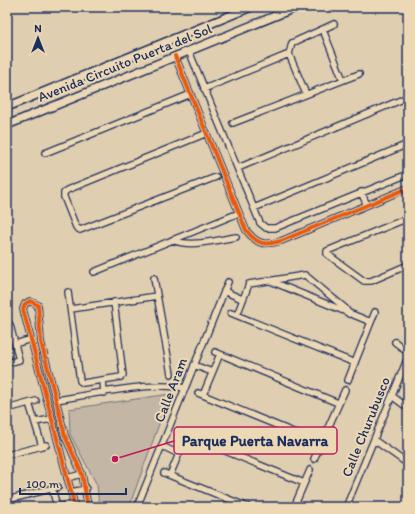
<svg xmlns="http://www.w3.org/2000/svg" width="415" height="514" font-family="Itim,sans-serif">
<rect width="100%" height="100%" fill="#e0ceb1"/>
<filter id="ink" filterUnits="userSpaceOnUse"><feTurbulence type="fractalNoise" baseFrequency=".025" numOctaves="2"/><feDisplacementMap in="SourceGraphic" scale="8" xChannelSelector="R" yChannelSelector="G"/><feConvolveMatrix kernelMatrix="1 2 1 2 8 2 1 2 1" color-interpolation-filters="sRGB"/></filter>
<g filter="url(#ink)">
<path fill="#c3b6a4" stroke="#6f7281" d="M170,394L129,507H99L97,485L70,434L69,409Z"/>
<g fill="none" stroke-linecap="round" stroke-linejoin="round">
<defs>
<path id="minor" d="M323,30L343,80
M189,51L260,223L266,228H275L408,174
M289,54L306,94
M175,56L246,230C257,244 263,246 281,241L408,188
M204,89L289,54L292,43L334,24
M233,123L359,74
M207,133L67,190L64,193V197L76,227L80,230L216,177
M45,153L191,94
M238,168L408,97
M361,192L367,205
M254,208L408,144
M408,218L327,251V254L364,281H371L408,265
M172,240C192,248 215,240 236,237
M94,272L239,213
M154,278L171,374
M268,280L371,322
M224,291L242,299
M68,292L80,381L83,383L121,377L123,375L114,302
M71,309L157,296
M231,313L355,363
M237,315L249,284L305,275L345,308L349,314
M7,321L10,325L19,360L7,363
M395,342L408,352
M15,344L31,339
M215,352L338,403
M194,365L212,372
M103,380L104,393
M348,380L375,312
M198,393L320,443
M203,395L220,354
M392,396L408,408
M56,400C91,395 151,381 184,388
M29,403L42,446
M7,409L36,401
M35,422L52,419
M181,433L304,483
M374,440L408,464
M162,446L179,454
M7,455L46,445
M314,459L345,390
M164,473L248,507
M170,475L187,435
M67,478L82,474
M52,488L57,507
M71,492L86,489
M7,500L58,487
M59,507L74,503
M75,507L23,309L25,304L30,301L38,305L41,342L56,400L65,436L82,474L88,507
M137,507L228,282
M294,507L310,470
M346,507L408,357"/>
<path id="tertiary" d="M7,107L251,7
M7,125L297,7"/>
</defs>
<use href="#minor" stroke="#1b2f5e" stroke-width="8"/>
<use href="#tertiary" stroke="#1b2f5e" stroke-width="10"/>
<use href="#minor" stroke="#edd8b6" stroke-width="5.5"/>
<use href="#tertiary" stroke="#edd8b6" stroke-width="7"/>
<defs>
<path id="cycleway" d="M175,56L246,230C257,244 263,246 281,241L408,188
M75,507L23,309L25,304L30,301L38,305L41,342L56,400L65,436L82,474L88,507"/>
</defs>
<use href="#cycleway" stroke="#edd8b6" stroke-width="6"/>
<use href="#cycleway" stroke="#e8590c" stroke-width="4"/>
</g>
</g>
<g text-anchor="middle" dominant-baseline="central" stroke-width="4" stroke-linejoin="round" paint-order="stroke">
<g font-size="14" fill="#1b2f5e" stroke="#edd8b6">
<text transform="translate(125 63) rotate(-22)">Avenida Circuito Puerta del Sol</text>
<text transform="translate(171 390) rotate(-69)">Calle Aram</text>
<text transform="translate(366 427) rotate(-68)">Calle Churubusco</text>
</g>
</g>
<path fill="none" stroke="#c2185b" stroke-width="1.5" d="M115 459L174 441"/>
<circle fill="#c2185b" stroke="#edd8b6" stroke-width="1.5" cx="115" cy="459" r="4"/>
<rect fill="#edd8b6" stroke="#c2185b" stroke-width="1.5" x="174" y="427" width="163" height="27" rx="4"/>
<g font-size="15" text-anchor="middle" font-weight="bold" fill="#1b2f5e">
<text x="255" y="446">Parque Puerta Navarra</text>
</g>
<rect width="415" height="514" fill="none" stroke="#edd8b6" stroke-width="24"/>
<rect x="12" y="12" width="391" height="490" fill="none" stroke="#1b2f5e" stroke-width="1.5" filter="url(#ink)"/>
<g transform="translate(38 38)" stroke="#edd8b6" stroke-width="3" paint-order="stroke">
<path d="M0-3L7 15L0 10L-7 15Z" fill="#1b2f5e"/>
<text y="-6" font-size="11" font-weight="bold" text-anchor="middle" fill="#1b2f5e">N</text>
</g>
<path d="M20 488v6h106v-6" fill="none" stroke="#1b2f5e" stroke-width="2"/>
<text x="26" y="488" font-size="12" fill="#1b2f5e" stroke="#edd8b6" stroke-width="3" paint-order="stroke">100 m</text>
</svg>
